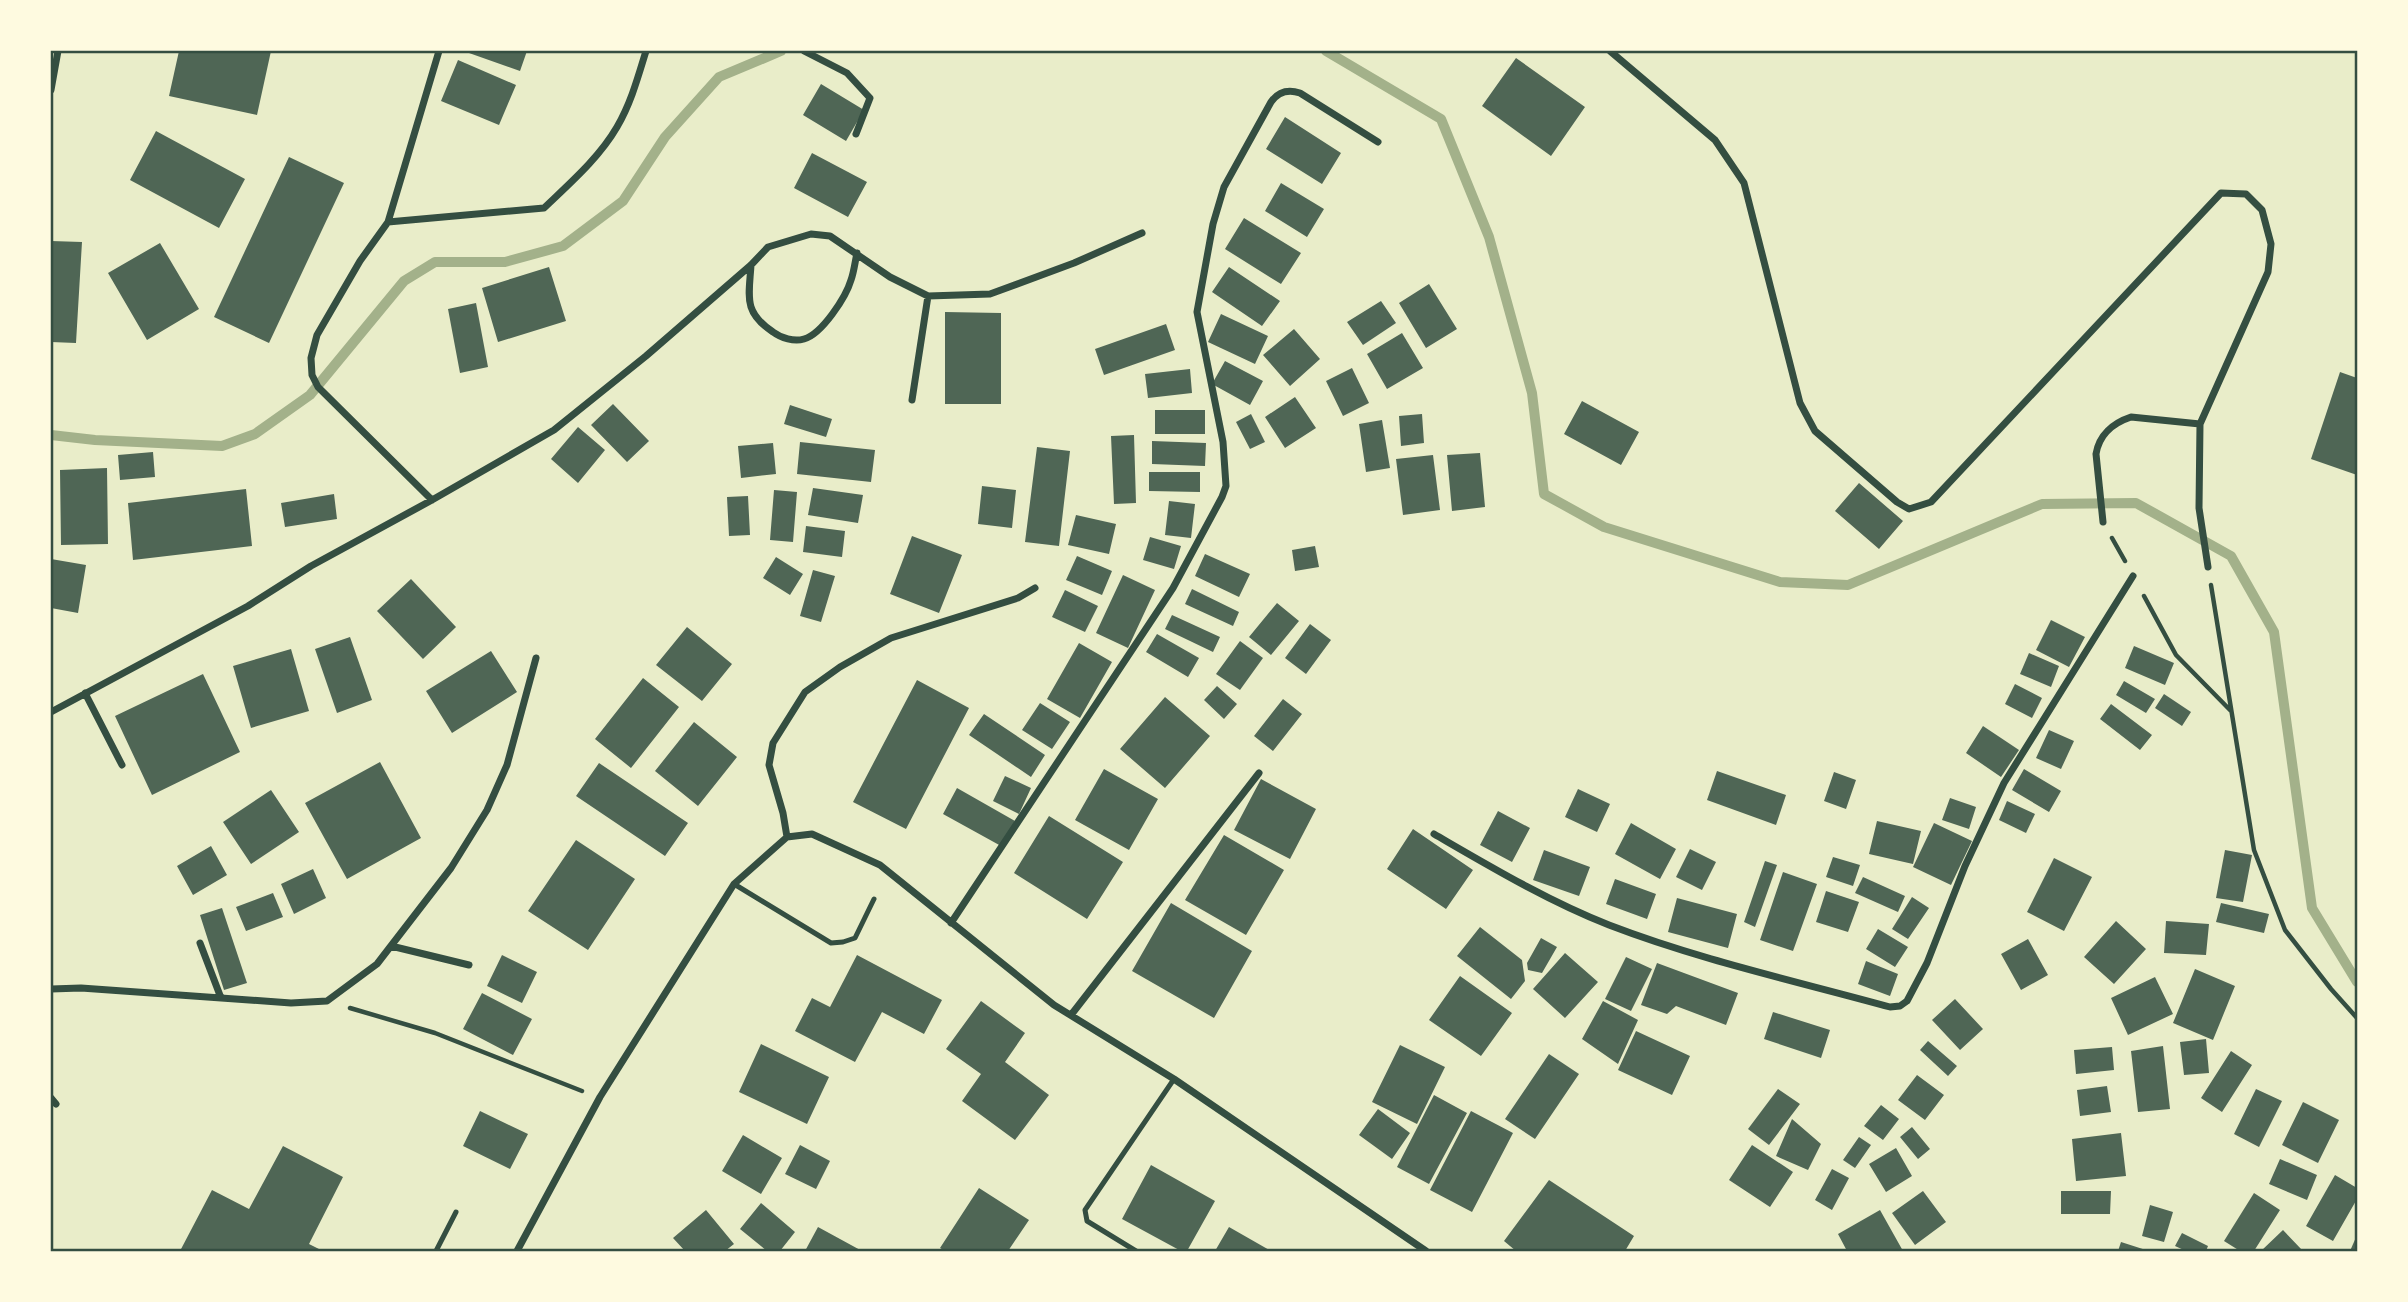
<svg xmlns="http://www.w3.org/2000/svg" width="2408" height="1302" font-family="'Libre Baskerville',serif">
<rect width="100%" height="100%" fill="#e9edc9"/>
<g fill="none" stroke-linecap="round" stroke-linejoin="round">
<path stroke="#a3b18a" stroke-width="10" d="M1326,51L1441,119L1489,237L1532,393L1544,494L1604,527L1780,582L1848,585L2042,504L2136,503L2231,556L2274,632L2312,908L2357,982
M51,435L95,440L222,446L255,434L310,395L404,281L435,262H505L563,246L623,201L665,137L719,77L781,51"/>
</g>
<path fill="#4f6655" d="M179,51H271L257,115L169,96Z
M470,51H527L520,71L469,53Z
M1516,58L1585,107L1551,156L1482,106Z
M458,60L516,85L499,125L441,101Z
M821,84L864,110L846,141L803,115Z
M1285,117L1341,153L1322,184L1266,149Z
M156,131L245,179L219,228L130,180Z
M812,153L867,182L848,217L794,188Z
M289,157L344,183L269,343L214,317Z
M1281,183L1324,209L1307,237L1265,211Z
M1244,218L1301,253L1281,284L1225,249Z
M51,241L82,242L76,343L51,342Z
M160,243L199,309L147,340L108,273Z
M549,267L566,321L498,342L482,288Z
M1229,267L1280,301L1262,326L1212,292Z
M1429,284L1457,329L1426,348L1399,303Z
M1381,301L1396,323L1363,345L1347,322Z
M476,303L488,367L460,373L448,309Z
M945,312L1001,313V404H945Z
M1221,314L1268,336L1255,364L1208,342Z
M1166,324L1175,350L1104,375L1095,349Z
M1294,329L1320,359L1290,386L1263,355Z
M1402,333L1423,368L1387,389L1367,354Z
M1225,361L1263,381L1250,405L1212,384Z
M1352,368L1369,403L1343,416L1326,381Z
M1190,369L1192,393L1148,398L1145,374Z
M2340,372L2357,378V475L2311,459Z
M1295,397L1316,428L1285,448L1265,417Z
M1582,401L1639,432L1621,465L1564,434Z
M613,404L649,441L627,462L591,425Z
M790,405L832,419L826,437L784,424Z
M1155,410H1205V434H1155Z
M1251,414L1265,442L1250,449L1236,422Z
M1422,414L1424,443L1401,446L1399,416Z
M1382,420L1390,468L1366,472L1359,424Z
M578,427L605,450L578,483L551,459Z
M1134,435L1136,503L1114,504L1111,436Z
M1152,441L1206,443L1205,466L1152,464Z
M800,442L875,450L871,482L797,474Z
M773,443L776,474L741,478L738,446Z
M1037,447L1070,451L1059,546L1025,542Z
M153,452L155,477L120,480L118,455Z
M1480,453L1485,507L1452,511L1447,455Z
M1433,455L1440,510L1403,515L1396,459Z
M107,468L108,544L61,545L60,470Z
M1149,472H1200V492L1149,491Z
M1859,483L1903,521L1879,549L1835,511Z
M982,486L1016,490L1012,528L978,524Z
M813,488L863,495L858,523L808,515Z
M246,489L252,546L133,560L128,503Z
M774,490L797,492L793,542L770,540Z
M334,494L337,519L285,527L281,503Z
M748,496L750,535L729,536L727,497Z
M1169,501L1195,504L1191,538L1165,535Z
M1076,515L1116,524L1109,554L1068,545Z
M806,526L845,531L842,557L803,552Z
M912,536L962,555L939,613L890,594Z
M1150,537L1181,546L1174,569L1143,560Z
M1315,546L1319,567L1295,571L1292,550Z
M1205,554L1250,574L1239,597L1195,576Z
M1077,556L1112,571L1102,595L1066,580Z
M776,557L803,574L790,595L763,578Z
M51,559L86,565L78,613L51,608Z
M813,570L835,576L821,622L800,616Z
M1123,575L1155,590L1128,648L1096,633Z
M411,579L456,627L423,659L377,611Z
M1192,589L1239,612L1233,626L1185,604Z
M1065,590L1098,606L1085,632L1052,617Z
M1277,603L1299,621L1271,655L1249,637Z
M1172,615L1220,637L1213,652L1165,629Z
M2051,620L2085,637L2069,667L2036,650Z
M1310,624L1331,640L1306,674L1285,658Z
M687,627L732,664L702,701L656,665Z
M1157,634L1199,658L1188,677L1146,652Z
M350,637L372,700L337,713L315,649Z
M1240,641L1263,658L1240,690L1216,674Z
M1079,643L1112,662L1080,718L1047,699Z
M2134,646L2174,663L2165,685L2125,668Z
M291,649L309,711L251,728L233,666Z
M491,651L517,692L452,733L426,691Z
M2029,653L2059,666L2051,687L2020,674Z
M203,674L240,752L152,795L115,716Z
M643,678L679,707L631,768L595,739Z
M917,680L969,708L906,829L853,802Z
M2124,681L2155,699L2146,713L2116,695Z
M2015,684L2042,698L2032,718L2005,704Z
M1217,686L1237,704L1224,719L1204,700Z
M2164,694L2191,712L2182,726L2155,708Z
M1165,697L1210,736L1165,788L1120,749Z
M1283,699L1302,714L1273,751L1254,736Z
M1040,703L1070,722L1052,749L1022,730Z
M2111,704L2152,735L2140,750L2100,719Z
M984,714L1045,755L1031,777L969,735Z
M694,722L737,757L698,806L655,771Z
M1983,726L2019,750L2001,777L1966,753Z
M2049,730L2074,741L2061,769L2036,758Z
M380,762L421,838L347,879L305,803Z
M599,763L688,823L665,856L576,796Z
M1104,769L1158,799L1129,850L1075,820Z
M2024,769L2061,791L2049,812L2012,790Z
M1717,771L1786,795L1776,825L1707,800Z
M1834,772L1856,780L1846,809L1824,801Z
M1005,776L1031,788L1019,814L993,801Z
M1261,779L1316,809L1290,859L1234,830Z
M957,788L1015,821L1001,846L943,814Z
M1578,789L1610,804L1597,832L1565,817Z
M271,790L299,832L251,864L223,822Z
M1950,798L1976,807L1969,829L1942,820Z
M2007,801L2035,814L2026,833L1999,820Z
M1498,811L1530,828L1512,862L1480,845Z
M1049,816L1123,862L1087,919L1014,873Z
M1877,821L1921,831L1913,864L1869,854Z
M1631,823L1676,849L1660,879L1615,854Z
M1934,823L1972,841L1951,885L1913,867Z
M1413,829L1473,870L1446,909L1387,869Z
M1224,835L1284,870L1246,935L1185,900Z
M576,840L635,879L588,950L528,911Z
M211,846L227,875L193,895L177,866Z
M1690,849L1716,862L1702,890L1676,877Z
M1544,850L1590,867L1579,896L1533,880Z
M2225,850L2252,855L2243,902L2216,898Z
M1833,857L1860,865L1853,886L1826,877Z
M2054,858L2092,877L2064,931L2027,912Z
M1765,861L1777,865L1755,927L1744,922Z
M313,869L326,898L294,914L281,884Z
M1783,872L1817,884L1793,951L1760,940Z
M1863,877L1905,896L1898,912L1855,893Z
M1615,879L1656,894L1647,919L1606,904Z
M1826,891L1859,902L1848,932L1816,922Z
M273,893L283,917L246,931L236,907Z
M1912,897L1929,908L1908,939L1892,929Z
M1677,898L1737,914L1728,948L1668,932Z
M1171,903L1252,951L1214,1018L1132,971Z
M2221,903L2269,914L2264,933L2216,922Z
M222,908L247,983L224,990L200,915Z
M2116,921L2146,949L2114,984L2084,957Z
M2166,921L2209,924L2206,955L2164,953Z
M1480,927L1522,960L1525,981L1511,999L1457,956Z
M1878,929L1908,947L1895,967L1866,949Z
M1541,938L1557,947L1542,973L1528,970L1527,963Z
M2028,939L2048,975L2021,990L2001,954Z
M1565,953L1598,982L1565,1018L1533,989Z
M502,955L537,972L522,1003L487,986Z
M857,955L942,1000L924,1034L882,1012L855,1062L795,1031L812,998L830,1007Z
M1626,957L1652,969L1631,1011L1605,999Z
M1866,961L1898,974L1890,996L1858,984Z
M1657,963L1738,993L1726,1025L1676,1006L1667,1014L1641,1005Z
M2195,969L2235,986L2213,1040L2173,1023Z
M1460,976L1512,1013L1481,1056L1429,1020Z
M2155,977L2173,1014L2128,1035L2111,998Z
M482,993L532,1019L513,1055L463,1029Z
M1955,999L1983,1029L1960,1050L1932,1020Z
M981,1001L1025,1033L1005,1062L1049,1095L1015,1140L962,1101L981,1074L946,1049Z
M1603,1001L1638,1020L1618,1064L1582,1039Z
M1773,1012L1830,1030L1821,1058L1764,1039Z
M1636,1031L1690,1056L1672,1095L1618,1070Z
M2206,1039L2209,1073L2184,1075L2180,1042Z
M1928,1041L1957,1066L1948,1076L1920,1050Z
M761,1044L829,1077L807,1124L739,1092Z
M1400,1045L1445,1067L1417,1124L1372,1102Z
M2163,1046L2170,1109L2138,1112L2131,1051Z
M2112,1047L2114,1070L2076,1074L2074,1050Z
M2231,1051L2252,1065L2222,1112L2201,1098Z
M1549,1054L1579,1074L1535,1139L1505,1119Z
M1917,1075L1944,1095L1925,1120L1898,1100Z
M2107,1086L2111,1112L2080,1116L2077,1090Z
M1778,1089L1800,1104L1769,1145L1748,1129Z
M2256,1089L2282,1101L2259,1147L2234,1134Z
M1434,1095L1467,1113L1429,1184L1397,1167Z
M2303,1102L2339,1120L2318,1163L2282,1145Z
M1881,1105L1899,1119L1883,1140L1864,1126Z
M1378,1109L1410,1133L1392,1159L1359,1135Z
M480,1111L528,1134L510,1169L463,1146Z
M1471,1111L1513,1133L1472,1212L1430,1190Z
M1792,1119L1821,1144L1808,1170L1776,1156Z
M1912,1127L1930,1149L1918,1159L1900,1137Z
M2121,1133L2126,1176L2076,1181L2072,1139Z
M743,1135L782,1158L761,1194L722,1171Z
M1859,1137L1871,1145L1855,1168L1843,1160Z
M800,1145L830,1161L816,1189L785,1174Z
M1752,1145L1793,1172L1770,1207L1729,1180Z
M283,1146L343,1177L309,1244L323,1251H180L212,1190L249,1209Z
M1896,1148L1912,1176L1886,1192L1869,1164Z
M2280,1159L2317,1175L2307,1200L2269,1184Z
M1151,1165L1215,1201L1187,1251H1181L1122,1219Z
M1832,1169L1849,1178L1832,1210L1815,1200Z
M2335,1175L2357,1188V1199L2333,1241L2306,1226Z
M1549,1180L1634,1236L1625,1251H1516L1504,1241Z
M979,1188L1029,1220L1008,1251H945L940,1248Z
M1923,1191L1946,1222L1915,1245L1892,1213Z
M2061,1191H2111L2110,1214H2061Z
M2254,1193L2280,1210L2254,1251H2240L2224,1241Z
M761,1203L795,1232L780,1251H767L740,1229Z
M2150,1205L2173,1212L2164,1242L2142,1236Z
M706,1210L734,1244L725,1251H685L673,1238Z
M1880,1210L1903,1251H1847L1838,1234Z
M818,1227L862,1251H805Z
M1229,1227L1271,1251H1215Z
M2283,1230L2302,1250L2261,1251Z
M2182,1233L2208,1246L2206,1251H2186L2175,1246Z
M2357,1235V1251H2350Z
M2121,1242L2149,1251H2118Z"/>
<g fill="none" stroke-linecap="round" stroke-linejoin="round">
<path stroke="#344e41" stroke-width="4.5" d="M2112,538L2125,561
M2211,585L2254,850L2285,930L2331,989L2357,1018
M2144,596L2176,655L2231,711
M350,1008L435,1033L582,1091"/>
<path stroke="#344e41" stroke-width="5" d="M734,884L831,943L843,942L855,938L874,899
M436,1251L456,1212
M1136,1251L1087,1221L1085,1210L1174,1079"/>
<path stroke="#344e41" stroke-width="7" d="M804,51L847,73L870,98L856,134
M1610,51L1715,140L1744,183L1800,403L1815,431L1897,502L1909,509L1931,502L2221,193L2246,194L2262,210L2271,244L2268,272L2200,424L2199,508L2208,567
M51,90L58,51
M388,222L544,208C570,183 599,158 617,127C631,103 638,77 646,51
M751,265C749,297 743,312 773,332C781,338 794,342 804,339C822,334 846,297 851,280C854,272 855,262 857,253
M912,400L928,296
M432,500L318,387L312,375L311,358L317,335L360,261L388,222L439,51
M2103,522L2096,454C2099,435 2113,423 2131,417L2200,424
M85,693L122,765
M51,712L248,606L311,566L432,500L554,430L646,356L751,265L768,247L811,234L830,236L890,277L928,296L990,294L1074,263L1142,233
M1434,834C1491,867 1548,901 1609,925C1700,960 1796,981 1890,1007L1900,1006L1907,1001L1927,963L1965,866L2004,783L2133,576
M787,837L812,834L880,865L1054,1005L1174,1079L1426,1251
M787,837L783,813L769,765L773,743L805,692L840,667L891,638L1018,598L1035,588
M951,923L1173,588L1222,497L1226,486L1223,442L1197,312L1213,224L1224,187L1271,102C1278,92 1288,89 1300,93L1378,142
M200,943L221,998
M391,946L469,965
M51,989L81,988L291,1003L327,1001L377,964L451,868L487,810L507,765L536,658
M1071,1015L1259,773
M51,1098L56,1104
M517,1251L600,1097L734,884L787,837"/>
</g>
<rect width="2408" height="1302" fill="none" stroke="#fefae0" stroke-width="105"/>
<rect x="52" y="52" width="2304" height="1198" fill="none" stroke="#344e41" stroke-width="2.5"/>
</svg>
